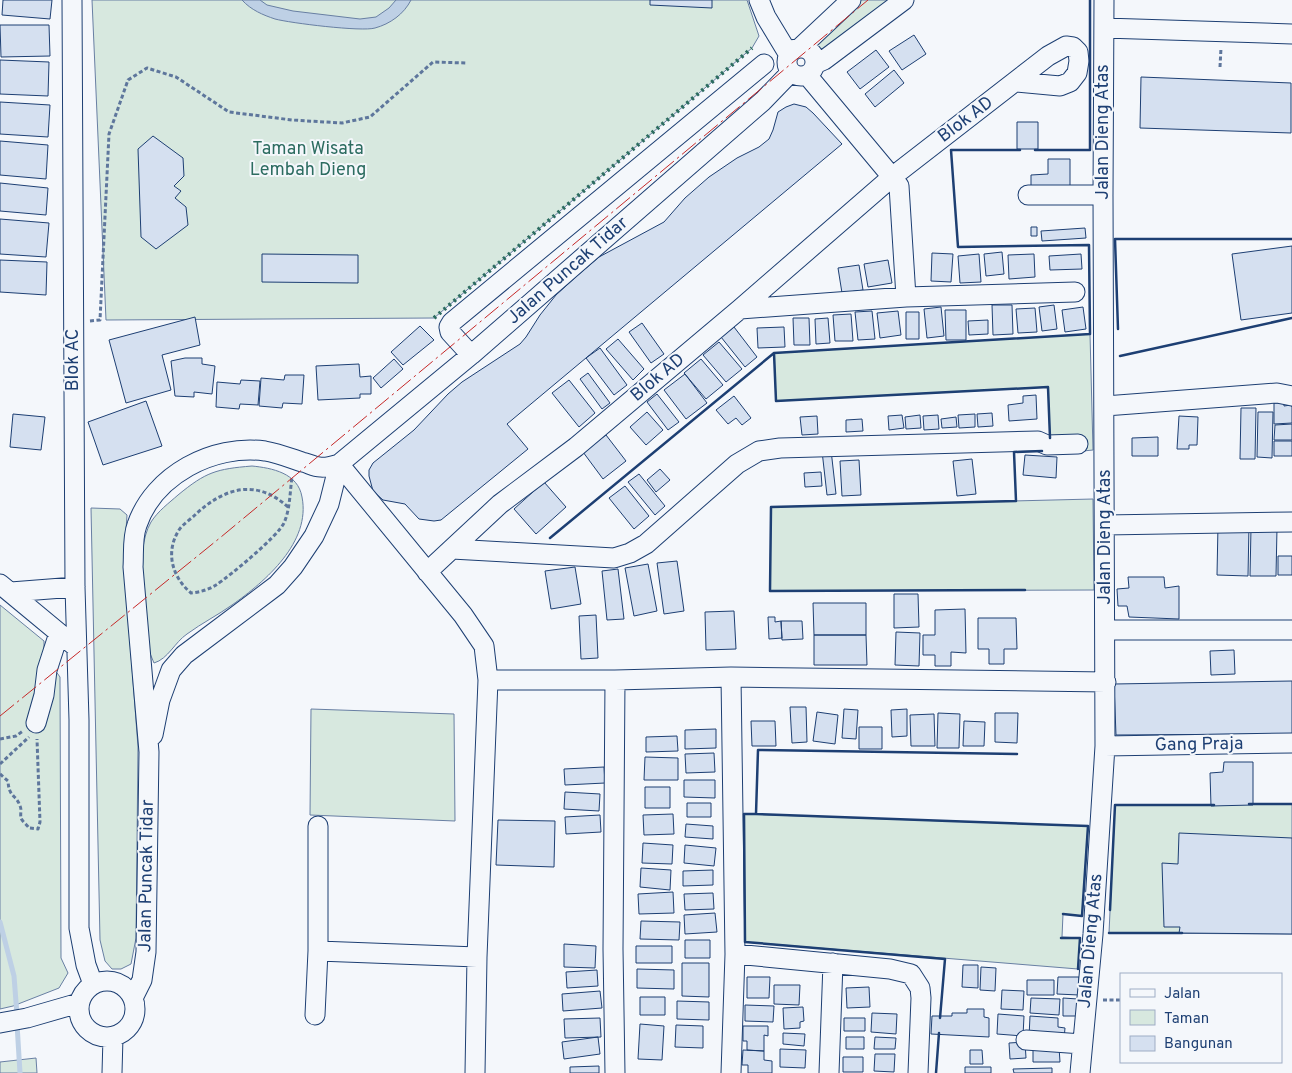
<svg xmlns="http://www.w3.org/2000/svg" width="1292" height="1073" font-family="Overpass,sans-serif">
<rect width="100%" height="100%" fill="#f4f7fb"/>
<path fill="#d7e8df" stroke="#687fa3" d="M92,0H747L759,36L752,48L434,318L106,320Z
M860,0H892L821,55L814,48V42Z
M1090,334L1093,450L1083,451L1050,438L1048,387L776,401L774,353Z
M252,466C272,468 298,473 302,497C311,542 266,581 232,605C218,615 202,623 187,634C175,642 168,659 154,663L149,651C146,616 133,553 151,522C158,511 169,503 178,495C206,472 216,469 252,466Z
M1093,499L1094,590L770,591L771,507Z
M91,508L120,509L127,515L124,561L138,747L136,938L131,964L121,969H112L105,961L100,940Z
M0,605L44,641V655L60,677L61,958L68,973L59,988L13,1006L0,1009Z
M311,709L454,714L455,821L310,815Z
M1292,804V934L1109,933L1115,805Z
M744,814L1088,826L1082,916L1063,914L1062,937L1080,938L1078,969L745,942Z
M36,1058L37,1073H0V1062Z"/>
<path fill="#bed0e5" stroke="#687fa3" d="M242,0H260L267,5L293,11L360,19L376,17L389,8L396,0H411C404,14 390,24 375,28C362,32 290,23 275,19C263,15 251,10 242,0Z"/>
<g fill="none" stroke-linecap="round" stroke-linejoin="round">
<path stroke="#bed0e5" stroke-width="5" d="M0,922L14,976L17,1015
M17,1024L20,1073"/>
</g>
<path fill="#d5e0f0" stroke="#1d3f73" d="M3,0H52L50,19L2,15Z
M650,0H712V8L650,5Z
M0,25H49L50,56L1,57Z
M914,35L926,54L902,70L889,51Z
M876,50L889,67L860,89L847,72Z
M0,60L49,62L48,96L0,94Z
M894,70L904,83L875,107L865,94Z
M1141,77L1291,83V133L1140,128Z
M0,102L50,105L48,137L0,134Z
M794,104L806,107L813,113L842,144L507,424L528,449L441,520L434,521L419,519L405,504L383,500L373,491L369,476V470L373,463L414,430L448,394L462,382L520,344L526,337L540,315L556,295L578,275L599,257L664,222L685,198L709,177L737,158L759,147L769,139L773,130L778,112L786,107Z
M1017,122H1038V149H1017Z
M153,136L183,158L184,176L174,186L181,191L175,198L186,207L188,225L156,249L141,237L138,149Z
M0,141L48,145L46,179L0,175Z
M1048,159H1070V187H1031V175L1048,174Z
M0,183L48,188L46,215L0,211Z
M0,219L49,223L46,257L0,254Z
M1031,227H1037V236H1031Z
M1085,228L1086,238L1042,241L1041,231Z
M1292,246V313L1241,320L1232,254Z
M1002,252L1004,274L986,276L984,254Z
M932,253L953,254L951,282L931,281Z
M262,254L358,255V283L262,282Z
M979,254L981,282L960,283L958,256Z
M1034,254L1035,277L1009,279L1008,255Z
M1081,254L1082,269L1050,270L1049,256Z
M0,260L47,262L46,295L0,292Z
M888,260L892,283L868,287L864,264Z
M859,265L863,290L842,293L838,268Z
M992,305H1012L1013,334L993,335Z
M1054,305L1057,329L1042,331L1039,307Z
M941,307L944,336L927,338L924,309Z
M1083,307L1086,329L1065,332L1062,310Z
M1035,308L1037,332L1018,333L1016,309Z
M945,310H966V340H946Z
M872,311L875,339L858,340L855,312Z
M898,311L901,335L880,338L877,313Z
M906,312H919V339H906Z
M851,314L853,341H835L833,315Z
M195,317L200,345L162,355L171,390L126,403L109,340Z
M793,318H809L810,345H794Z
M828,318L830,343L816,344L815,319Z
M988,320V334L969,335L968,321Z
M642,323L664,354L651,363L629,332Z
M420,326L434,340L403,365L391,352Z
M734,327L757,357L745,367L721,337Z
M784,327L785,347L758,348L757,328Z
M618,339L644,369L633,380L606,349Z
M719,342L742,369L726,382L703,355Z
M600,348L627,385L614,395L586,358Z
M185,358H202V364L215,366L212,394L194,392V397L175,396L171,361Z
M394,359L403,369L381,388L373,378Z
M701,359L723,385L706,399L684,373Z
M359,364L360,377L371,376V394H360V398L318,400L316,366Z
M588,373L610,403L602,409L580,379Z
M685,374L707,403L686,419L664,390Z
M285,375H304L302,404L283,403L282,408L259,406L261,378L284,380Z
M241,380L260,381L258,405L240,404L239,409L216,407L217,382L240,384Z
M569,380L595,413L579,427L552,393Z
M657,394L679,422L668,430L647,402Z
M1036,395L1037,419L1009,421L1008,405L1023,403V396Z
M734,396L751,418L742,425L736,418L728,424L716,410Z
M146,401L162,446L103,465L88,422Z
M1274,403H1284V406L1291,405L1292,407V423L1274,424Z
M1241,408H1256L1255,459H1240Z
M647,412L663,430L646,445L630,427Z
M1258,412H1273L1272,458L1257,457Z
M992,413L993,426L978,427L977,414Z
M13,414L45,417L41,450L10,447Z
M975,414V427L959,428L958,415Z
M902,415L904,428L889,430L888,416Z
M920,415L921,428L906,429L905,417Z
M938,415L939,429L924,430L923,416Z
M817,416L818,434L802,435L800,417Z
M1179,416L1198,417L1197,445H1189V449H1177Z
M956,417L957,427L942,428L941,419Z
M862,419L863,431L846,432V420Z
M1292,424V440H1274L1275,425Z
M606,435L626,461L603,479L583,452Z
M1158,437V456H1132V438Z
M1274,441H1292V456H1274Z
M831,450L836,494L827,495L822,451Z
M1025,455L1057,457L1056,478L1023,475Z
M972,459L976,494L957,496L953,461Z
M859,460L861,495L842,496L840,461Z
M660,469L670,480L656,492L647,480Z
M821,472L822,486L805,487L804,473Z
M639,474L665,506L655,515L628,482Z
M544,482L566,507L536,534L514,509Z
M625,486L649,516L634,529L609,498Z
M1218,525H1249L1248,576L1217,575Z
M1251,528H1277L1276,576H1250Z
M1278,556H1292V575H1278Z
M677,561L684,611L664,614L657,563Z
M648,564L657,611L634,616L625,568Z
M575,567L581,604L551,609L545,571Z
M618,569L624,619L607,620L602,571Z
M1128,577H1164L1165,588L1179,586V619L1129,617L1127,606H1118L1117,589L1129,588Z
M894,594H918L919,627L894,628Z
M813,603H866V635H814Z
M965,609L966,653L951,652V666H935V655H923V635H935V610Z
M734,611L736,649L706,650L705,612Z
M596,615L598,658L581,659L579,616Z
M768,617H775V622L781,621L782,638L769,639Z
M978,618H1016L1017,649H1004V664H989V649H978Z
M781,621H802L803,639L782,640Z
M896,632L920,633L919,666L895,665Z
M814,635H866L867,665H814Z
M1234,650L1235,674L1211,675L1210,651Z
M1292,681V734L1116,735L1114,684Z
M790,707H806L807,742L792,743Z
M844,709L858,710L856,739L842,738Z
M907,709V736L892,737L891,710Z
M817,712L838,715L835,744L813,741Z
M938,713L960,714L959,748H937Z
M995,713H1018L1017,743L995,742Z
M934,714L935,746H911L910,715Z
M751,721H775L776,746H752Z
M964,721L985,722L984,746H963Z
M859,727H882V749H859Z
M716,729V748L685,749V730Z
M677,736L678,751L646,752V737Z
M714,753L715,772L686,773L685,754Z
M645,757L678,758V780H644Z
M1224,762H1253V805L1211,806L1210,773L1223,772Z
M604,767L605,783L565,785L564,769Z
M684,780H715V798L684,797Z
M645,787H670V808H645Z
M565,792L600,794L599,811L564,809Z
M687,803H711V817H687Z
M673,814L674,834L644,835L643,815Z
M600,815L601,832L566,834L565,817Z
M498,820L555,821L554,867L496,865Z
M686,824L713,826V839L685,837Z
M1179,833L1292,838V934L1179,933L1180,927H1164L1162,863L1178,864Z
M643,843L673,845L672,864L642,863Z
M685,845L716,848L714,866L684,863Z
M641,868L671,870L670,890L640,887Z
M713,870V885L683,886V871Z
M673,892L674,913L639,914L638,894Z
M713,893L714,909L685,910L684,894Z
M715,913L717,932L685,934L684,915Z
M641,921L680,922L679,940L640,939Z
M685,940H710V958H685Z
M564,944L596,946L595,968L564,967Z
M636,946H672V963H636Z
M682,963H709V997L682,996Z
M963,965H978V988L962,987Z
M981,967L996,968L995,991L980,990Z
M637,969L674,970V989L637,988Z
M597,970L598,986L567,988L566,972Z
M747,977H770L769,998H747Z
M1058,977H1079V995L1057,994Z
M1027,980H1054V995H1027Z
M774,985H800L799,1005L774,1004Z
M869,987L870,1007L847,1008L846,988Z
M1002,990L1024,991L1023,1010L1001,1009Z
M600,991L602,1008L563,1011L562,994Z
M640,997H665V1015H640Z
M1031,998L1060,999L1059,1015L1030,1013Z
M1063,998L1078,999V1016H1063Z
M677,1001L709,1002V1020L677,1019Z
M745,1005L774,1006L773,1022L745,1021Z
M803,1007L804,1021L800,1022V1028L784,1029L783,1008Z
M967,1009H984V1017L989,1018V1037L931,1034L932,1016H952V1013H967Z
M872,1013L897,1014L896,1034L871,1032Z
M998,1014L1024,1016L1023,1036L997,1034Z
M1030,1016L1058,1018V1027L1065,1028L1064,1039L1029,1037Z
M600,1018L601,1037L565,1038L564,1019Z
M844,1018H865V1031H844Z
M640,1024L664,1026L662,1060L638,1059Z
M676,1025L703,1026V1048L675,1047Z
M743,1026H768V1036L764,1035V1051L747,1050V1041H743Z
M783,1033L805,1034L804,1046L783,1044Z
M598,1037L600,1054L564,1059L562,1042Z
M846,1037H864V1049H846Z
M875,1037L896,1038L895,1049H874Z
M1025,1042L1026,1058L1010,1059L1009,1043Z
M1033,1047H1059L1060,1062H1033Z
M780,1049L806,1050L805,1068L780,1067Z
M743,1050L764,1051V1060L772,1061V1073H748V1065H742Z
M970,1050H982L983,1064H970Z
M875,1054H895L894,1072L874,1071Z
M843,1057H863V1072H843Z
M599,1066V1073H570V1067Z
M965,1067H991V1073H965Z
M1052,1068V1073H1014L1013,1069Z"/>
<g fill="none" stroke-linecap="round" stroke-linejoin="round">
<defs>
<path id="minor" d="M72,0L75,587L79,720V928L86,965L93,984
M759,0L766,17L789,55
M1104,28L1292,34
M787 62a14 14 0 1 1 28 0a14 14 0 1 1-28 0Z
M800,48L851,0
M815,64L824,60L904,0
M1028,195H1103
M906,297L899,186L892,177L1048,56L1066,46L1073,47L1078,52L1079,61L1077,73L1070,82L1060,86L1016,82
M740,309L906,297L1075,292
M471,355L450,332L449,327L452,322L764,64
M1105,406L1277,393L1292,396
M339,464L463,615L484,646L488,680H615L731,677
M1105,525L1292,522
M452,549L614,558L630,553L646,544L737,464L759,451L780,448L1038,441L1047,445L1078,444
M427,572L500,504L576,447L740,309L892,177L807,75
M0,584L76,647
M11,592L75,587
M1106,630H1292
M615,680L613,949L615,1073
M36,723L44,695L47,670L59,633
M153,735L160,700L171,670L184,655L277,585L293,567L314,536L329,504L339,464
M1105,746L1292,743
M318,951L477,957
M735,954L890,969L911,974L920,988L921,998L918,1073
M79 1009a28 28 0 1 1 56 0a28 28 0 1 1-56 0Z
M133,998L142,980L146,952L149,752L133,567C134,554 132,538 137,525C154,475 213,444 265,451C277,453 290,458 302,462C308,463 314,467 320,467C326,468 332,466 339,464L471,355L763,101L791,72
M315,1015L318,951V826
M0,1023L27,1018L79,1003
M1026,1040L1082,1044
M112,1073L113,1037
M475,1073L477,957L488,680
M731,1073L735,954L731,677L1106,682
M829,1073L833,963
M1080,1073L1093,934L1105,746L1103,195L1104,0"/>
</defs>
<use href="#minor" stroke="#1d3f73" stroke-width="21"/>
<path stroke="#5e769c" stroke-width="3" stroke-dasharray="4 2.5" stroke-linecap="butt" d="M1220,67L1221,48
M90,321L100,320L109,134L128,80L147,68L176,77L229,112L292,120L342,123L370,117L433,62L467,63
M288,507C256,478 224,488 196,514C191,519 183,524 179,530C165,552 172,577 191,593C200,592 208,590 216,585C231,575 277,537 284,523C290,510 290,491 292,477
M0,739L16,736L23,731
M0,764L29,737
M0,774L8,781C9,798 16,794 20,806C22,809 20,814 21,818C22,821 27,825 29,828L38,829L40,822L37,739
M1103,1000H1121"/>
<use href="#minor" stroke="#f4f7fb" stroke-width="19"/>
<path stroke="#2c6c60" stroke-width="4" stroke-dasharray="2.5 4" stroke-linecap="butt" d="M434,318L752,48"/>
<path stroke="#1d3f73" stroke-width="2.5" d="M1020,150H951L958,247L1089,245L1090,334L774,353L776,401L1048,387L1050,438
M1035,150H1090V0
M1118,329L1115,239H1292
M1120,356L1292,318
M550,538L774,353
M1025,590L770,591L771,507L1016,501L1014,452L1042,451
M1249,804H1292
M756,814L1088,826L1082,916L1063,914
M1110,910L1115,805H1214
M1109,933H1182
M1061,938H1080L1078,969
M940,1018L945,959L745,942L744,814H756L758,750L1017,754
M936,1073L939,1033"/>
<path stroke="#c62828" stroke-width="1" stroke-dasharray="18 4 2.5 4" stroke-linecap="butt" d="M0,716L221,537L868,0"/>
</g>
<g text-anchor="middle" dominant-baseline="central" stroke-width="4" stroke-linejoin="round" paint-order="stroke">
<g font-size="18" fill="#1d3f73" stroke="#f4f7fb">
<text transform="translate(966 120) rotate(-37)">Blok AD</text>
<text transform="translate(1103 132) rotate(-90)">Jalan Dieng Atas</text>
<text transform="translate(568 271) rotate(-41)">Jalan Puncak Tidar</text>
<text transform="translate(73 360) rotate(-90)">Blok AC</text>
<text transform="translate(658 378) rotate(-40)">Blok AD</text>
<text transform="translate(1105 537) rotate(-90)">Jalan Dieng Atas</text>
<text transform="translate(1199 745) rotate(-1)">Gang Praja</text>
<text transform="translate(147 876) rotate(-89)">Jalan Puncak Tidar</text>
<text transform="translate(1091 941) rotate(-85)">Jalan Dieng Atas</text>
</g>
<g font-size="18" fill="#2c6c60" stroke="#f4f7fb">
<text x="308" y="149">Taman Wisata<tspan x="308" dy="21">Lembah Dieng</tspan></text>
</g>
</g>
<rect x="1120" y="973" width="162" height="90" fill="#f4f7fb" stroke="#9eadc5"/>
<rect x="1130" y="989" width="25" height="8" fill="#f4f7fb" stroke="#9eadc5"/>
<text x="1164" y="998" font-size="15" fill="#1d3f73">Jalan</text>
<rect x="1130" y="1010" width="25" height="15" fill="#d7e8df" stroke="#9eadc5"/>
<text x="1164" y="1023" font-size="15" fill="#1d3f73">Taman</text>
<rect x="1130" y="1036" width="25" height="15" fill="#d5e0f0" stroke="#9eadc5"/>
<text x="1164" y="1048" font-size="15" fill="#1d3f73">Bangunan</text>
</svg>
